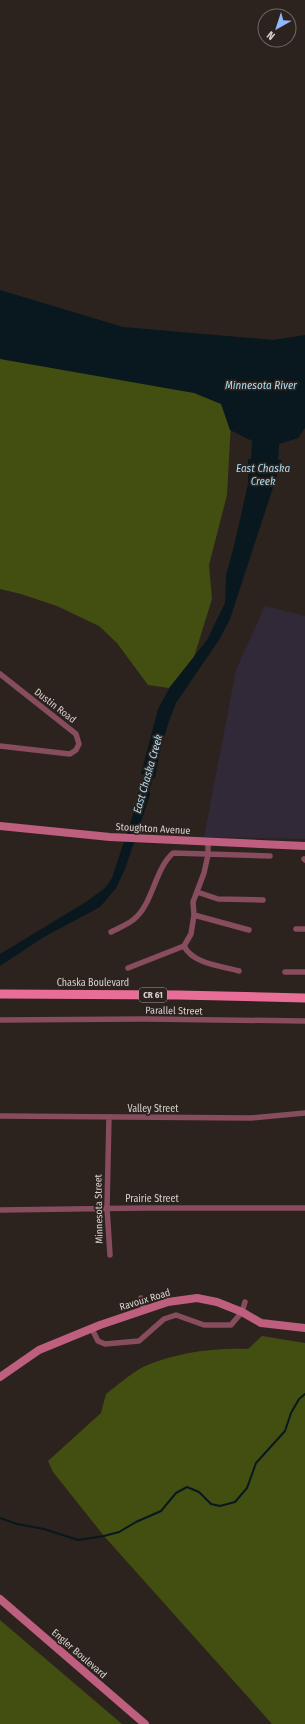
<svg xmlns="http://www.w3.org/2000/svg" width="305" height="1724" font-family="'Fira Sans Condensed',sans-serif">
<rect width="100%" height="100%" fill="#2c231f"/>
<path fill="#312938" d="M265,606L305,616V839L204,837L236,670Z"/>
<path fill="#434f11" d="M0,356L192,388L227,402L231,422L227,495L209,565L212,599L194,657L169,688L148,685L117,643L99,626L57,606L21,594L0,589Z
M262,1336L305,1343V1724H272L104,1536L53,1472L48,1461L101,1413L106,1394C118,1385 130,1374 143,1367C173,1353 215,1347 248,1349Z
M0,1620L122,1724H0Z"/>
<path fill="#08181e" d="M0,290L123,327L273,340L305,335V428L298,438L279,444L278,460H282L230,619L219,640L176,703L169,721L160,751L155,778H153L149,791L150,795L125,869L116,888L106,900L100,907L44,937L0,966V954L86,902L105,888L112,878L136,805L138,792L140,791L145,775L141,774L158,709L170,687L207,640L225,603L226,575L234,546L248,484V459H251L252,441L230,430L221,404L194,393L0,359Z"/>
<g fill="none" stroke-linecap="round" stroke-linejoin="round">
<path stroke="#08181e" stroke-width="2" d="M0,1518L17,1524L44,1529L78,1540L104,1536L119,1532L136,1522L161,1511L176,1493L187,1487L199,1492L211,1504L220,1506L235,1502L247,1488L256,1463L285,1431L291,1413L299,1399L305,1394"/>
<path stroke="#874c5e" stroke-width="5.5" d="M0,674L76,734L79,744L76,750L70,754L0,746
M208,841V855L204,873L193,902L194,915L191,934L184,946C193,964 221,966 239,971
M304,859L305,860
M197,892L218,899L263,900
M194,915L249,930
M296,929H305
M111,932C118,928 127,925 133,920C153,905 154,870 173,853L270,856
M128,968L184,946
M285,972H305
M0,1020L145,1019L305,1021
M0,1116L251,1118L305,1113
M109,1117L107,1208L110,1255
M0,1210L144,1208H305
M141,1298L144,1310
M92,1329L98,1341L105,1344L139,1341L164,1319L176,1315L204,1325H231L242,1312L245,1302"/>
<path stroke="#be5f7f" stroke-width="8" d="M0,826L110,837L305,846
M0,1377L39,1350L100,1325L168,1302L197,1298L217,1302L242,1312L261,1323L305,1328
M0,1599L145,1724"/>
<path stroke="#e86d97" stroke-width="9" d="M0,994L179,995L305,998"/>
</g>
<g text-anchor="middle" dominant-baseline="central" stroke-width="3.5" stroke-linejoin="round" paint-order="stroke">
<rect fill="#2c231f" stroke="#a49d9a" stroke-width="1" x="139" y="988" width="28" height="14" rx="3"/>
<g font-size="9" font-weight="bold" fill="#d7d1ce">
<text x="153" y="995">CR 61</text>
</g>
<g font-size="10" fill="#d7d1ce" stroke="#2c231f">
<text transform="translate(55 706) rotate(38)">Dustin Road</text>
<text transform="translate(153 829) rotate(3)">Stoughton Avenue</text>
<text x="93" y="983">Chaska Boulevard</text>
<text transform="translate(174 1011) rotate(1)">Parallel Street</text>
<text x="153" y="1109">Valley Street</text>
<text x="152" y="1199">Prairie Street</text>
<text transform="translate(99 1209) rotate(-91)">Minnesota Street</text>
<text transform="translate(145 1300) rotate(-17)">Ravoux Road</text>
<text transform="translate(79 1654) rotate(41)">Engler Boulevard</text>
</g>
<g font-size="11" font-style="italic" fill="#a8ddf2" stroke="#2c231f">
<text x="261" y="385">Minnesota River</text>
<text x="263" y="468">East Chaska<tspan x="263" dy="13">Creek</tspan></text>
<text transform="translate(148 774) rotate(-74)">East Chaska Creek</text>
</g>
</g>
<g transform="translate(277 28) rotate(219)"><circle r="19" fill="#2c231f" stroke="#706965"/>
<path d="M0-3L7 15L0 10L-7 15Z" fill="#90b8fd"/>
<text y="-6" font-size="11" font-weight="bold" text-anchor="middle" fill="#d7d1ce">N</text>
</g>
</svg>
